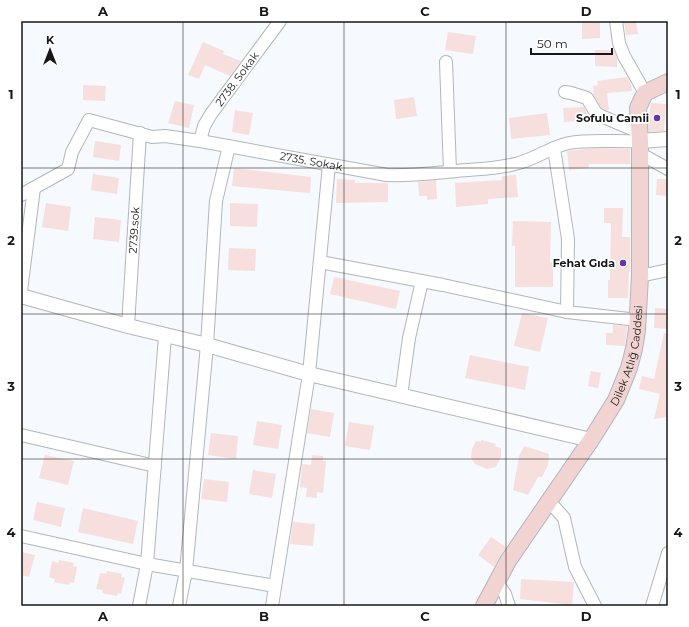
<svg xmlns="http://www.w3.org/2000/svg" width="689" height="627" font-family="Montserrat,sans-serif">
<rect width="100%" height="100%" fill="#f6f9fd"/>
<path fill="#f6dfdd" d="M582,21H600V38L582,39Z
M624,21H636L638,34L626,35Z
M448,32L476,36L473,54L445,50Z
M203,42L224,51L223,54L241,61L230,76L205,65L199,79L188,75Z
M595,50H614L617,58V67L595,66Z
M627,77L631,84L632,91L607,93L609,110H606L601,108L594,96L593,86L598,85L597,81Z
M83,85L106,86L105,101L83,100Z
M414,97L417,116L396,119L394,100Z
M175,101L194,105L189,128L168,123Z
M651,103L666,104L664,131L649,132L648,123Z
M584,107L591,120L564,122L563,108Z
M235,110L253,113L249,135L232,132Z
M547,113L550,135L511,139L509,118Z
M95,141L121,145L119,161L93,157Z
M596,148L630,149V164H589V168L569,170L567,151Z
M234,168L311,177L310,193L232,186Z
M93,174L119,178L117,194L91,190Z
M516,175L518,197L488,199V204L456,207L455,183L502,180V176Z
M337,179L355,180L354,183H388V202L336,203Z
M657,179H668V196L656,195Z
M436,180L437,199L427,200V196H419L418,182Z
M46,203L71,207L68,231L42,227Z
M230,203L258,204L257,227L230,226Z
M604,208H623L622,237H630V272H629L628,298H608V280H610L611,223H604Z
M95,217L121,220L119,242L93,239Z
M513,221L551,222L550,262H553V287H515V246H512Z
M229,248L256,249L255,271L228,270Z
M334,277L400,291L396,309L330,294Z
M655,308L668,309V329L654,328Z
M522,313L548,318L540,352L514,346Z
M613,325L627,326L625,346L606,345V333H613Z
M664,333H668V417L654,419L660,394L639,389L642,376L654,379Z
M470,355L529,367L525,390L465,378Z
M591,371L601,373L598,388L588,386Z
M311,409L334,413L330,437L307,433Z
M257,421L282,425L278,449L253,445Z
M349,422L374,426L370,450L345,446Z
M211,433L238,436L236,459L208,455Z
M481,440L496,444L495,446L501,448V457L496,467L487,469L475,464L471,458L472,449L476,441L481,442Z
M524,446L549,454L548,465L542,477H538L528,495L513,490L519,456Z
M45,455L74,461L68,485L39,478Z
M312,455L323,456V461H326L323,493L317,492V498L306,497L307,488L300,487L302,464L311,465Z
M253,470L276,474L272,498L249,494Z
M204,479L229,482L227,502L201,499Z
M37,502L65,508L61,527L33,520Z
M83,508L138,521L133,544L78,532Z
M293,522L315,524L313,546L290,544Z
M491,537L506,547L494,567L478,555Z
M21,552L35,555L29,577L21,575Z
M59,560L74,563L73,566L77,567L74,583L70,582L69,585L54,582L55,579L49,577L52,561L58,563Z
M107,571L122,574L121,577L125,578L121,594L118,593L117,596L102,593L103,590L96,589L100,573L106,574Z
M521,579L574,582L572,605L520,599Z"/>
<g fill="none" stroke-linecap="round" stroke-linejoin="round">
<defs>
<g id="minor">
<path d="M616,21L619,43L624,56L645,93"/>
<path d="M446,62L450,171"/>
<path d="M565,92L571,93L587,98L596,113L601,116L639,132"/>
<path id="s1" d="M200,141L204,126L211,114L280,21"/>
<path d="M554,148L568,239L567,312"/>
<path d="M639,153L668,169"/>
<path id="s2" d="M21,195L68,169L72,152L89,120L152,137L165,136L200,141L387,175C410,176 434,173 457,171C476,169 496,169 515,164C534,160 550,147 569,143C589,139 618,142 640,141"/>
<path d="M320,262L443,285L567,312L638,320"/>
<path d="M640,276L668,270"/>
<path d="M21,291L34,188"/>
<path id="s3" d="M128,326L140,133"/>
<path d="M401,396L409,338L422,281"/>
<path d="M21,435L155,466"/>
<path d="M549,501L564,518L575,567L595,606"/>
<path d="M21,536L147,564L275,586"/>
<path d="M497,582L505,594L509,606"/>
<path d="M139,606L147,564L165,336"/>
<path d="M179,606L186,571L207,345L216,201L229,146"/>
<path d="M272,606L309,374L329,165"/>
<path d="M652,606L668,553"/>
</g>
<path id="tertiary" d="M640,141L668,139
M21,296L128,326L207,345L309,374L591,440"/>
<g id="secondary">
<path id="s4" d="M484,606L508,561L591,440L616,400L629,368L634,349L637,330L640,276V141L638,108L645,93L668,82"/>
</g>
</defs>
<use href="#minor" stroke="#b3b6ba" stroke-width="14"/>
<use href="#tertiary" stroke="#b3b6ba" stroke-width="16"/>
<use href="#secondary" stroke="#b3b6ba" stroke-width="18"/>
<use href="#minor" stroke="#fff" stroke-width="12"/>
<use href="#tertiary" stroke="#fff" stroke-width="14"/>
<use href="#secondary" stroke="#f1d3d2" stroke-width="16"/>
</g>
<path fill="none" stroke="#161719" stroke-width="1" stroke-opacity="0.55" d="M183,21V606M344,21V606M506,21V606M21,168H668M21,314H668M21,459H668"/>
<g fill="#6932a9" stroke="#fff" stroke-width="1.5">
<circle cx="657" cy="118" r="4"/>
<circle cx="623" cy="263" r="4"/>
</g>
<g text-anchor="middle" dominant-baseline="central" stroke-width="3.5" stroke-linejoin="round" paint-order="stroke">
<g font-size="11" fill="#161719" stroke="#fff">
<text stroke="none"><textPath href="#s1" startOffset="73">2738. Sokak</textPath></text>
<text stroke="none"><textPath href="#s2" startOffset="334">2735. Sokak</textPath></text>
<text stroke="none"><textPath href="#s3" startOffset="96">2739.sok</textPath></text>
<text stroke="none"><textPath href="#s4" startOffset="291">Dilek Atlığ Caddesi</textPath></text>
</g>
<g font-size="11" font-weight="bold" fill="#161719" stroke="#fff" text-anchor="end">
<text x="649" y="118">Sofulu Camii</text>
<text x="615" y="263">Fehat Gıda</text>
</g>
</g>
<rect width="689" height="627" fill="none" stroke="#ffffff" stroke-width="44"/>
<g transform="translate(50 50)" stroke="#ffffff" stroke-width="3" paint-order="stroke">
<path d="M0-3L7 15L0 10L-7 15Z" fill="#161719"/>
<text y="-6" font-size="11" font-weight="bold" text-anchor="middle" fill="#161719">K</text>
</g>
<path d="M531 48v6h81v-6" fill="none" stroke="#161719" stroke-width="2"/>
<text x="537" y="48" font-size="12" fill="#161719" stroke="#ffffff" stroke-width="3" paint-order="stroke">50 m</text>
<rect x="22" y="22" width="645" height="583" fill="none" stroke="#161719" stroke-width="1.5"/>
<g font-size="13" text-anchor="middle" font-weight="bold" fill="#161719">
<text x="103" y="16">A</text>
<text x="264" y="16">B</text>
<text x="425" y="16">C</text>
<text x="586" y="16">D</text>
<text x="11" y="99">1</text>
<text x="678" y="99">1</text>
<text x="11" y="245">2</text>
<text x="678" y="245">2</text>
<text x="11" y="391">3</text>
<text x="678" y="391">3</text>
<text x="11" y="537">4</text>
<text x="678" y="537">4</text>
<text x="103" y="621">A</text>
<text x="264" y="621">B</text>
<text x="425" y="621">C</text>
<text x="586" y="621">D</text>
</g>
</svg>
